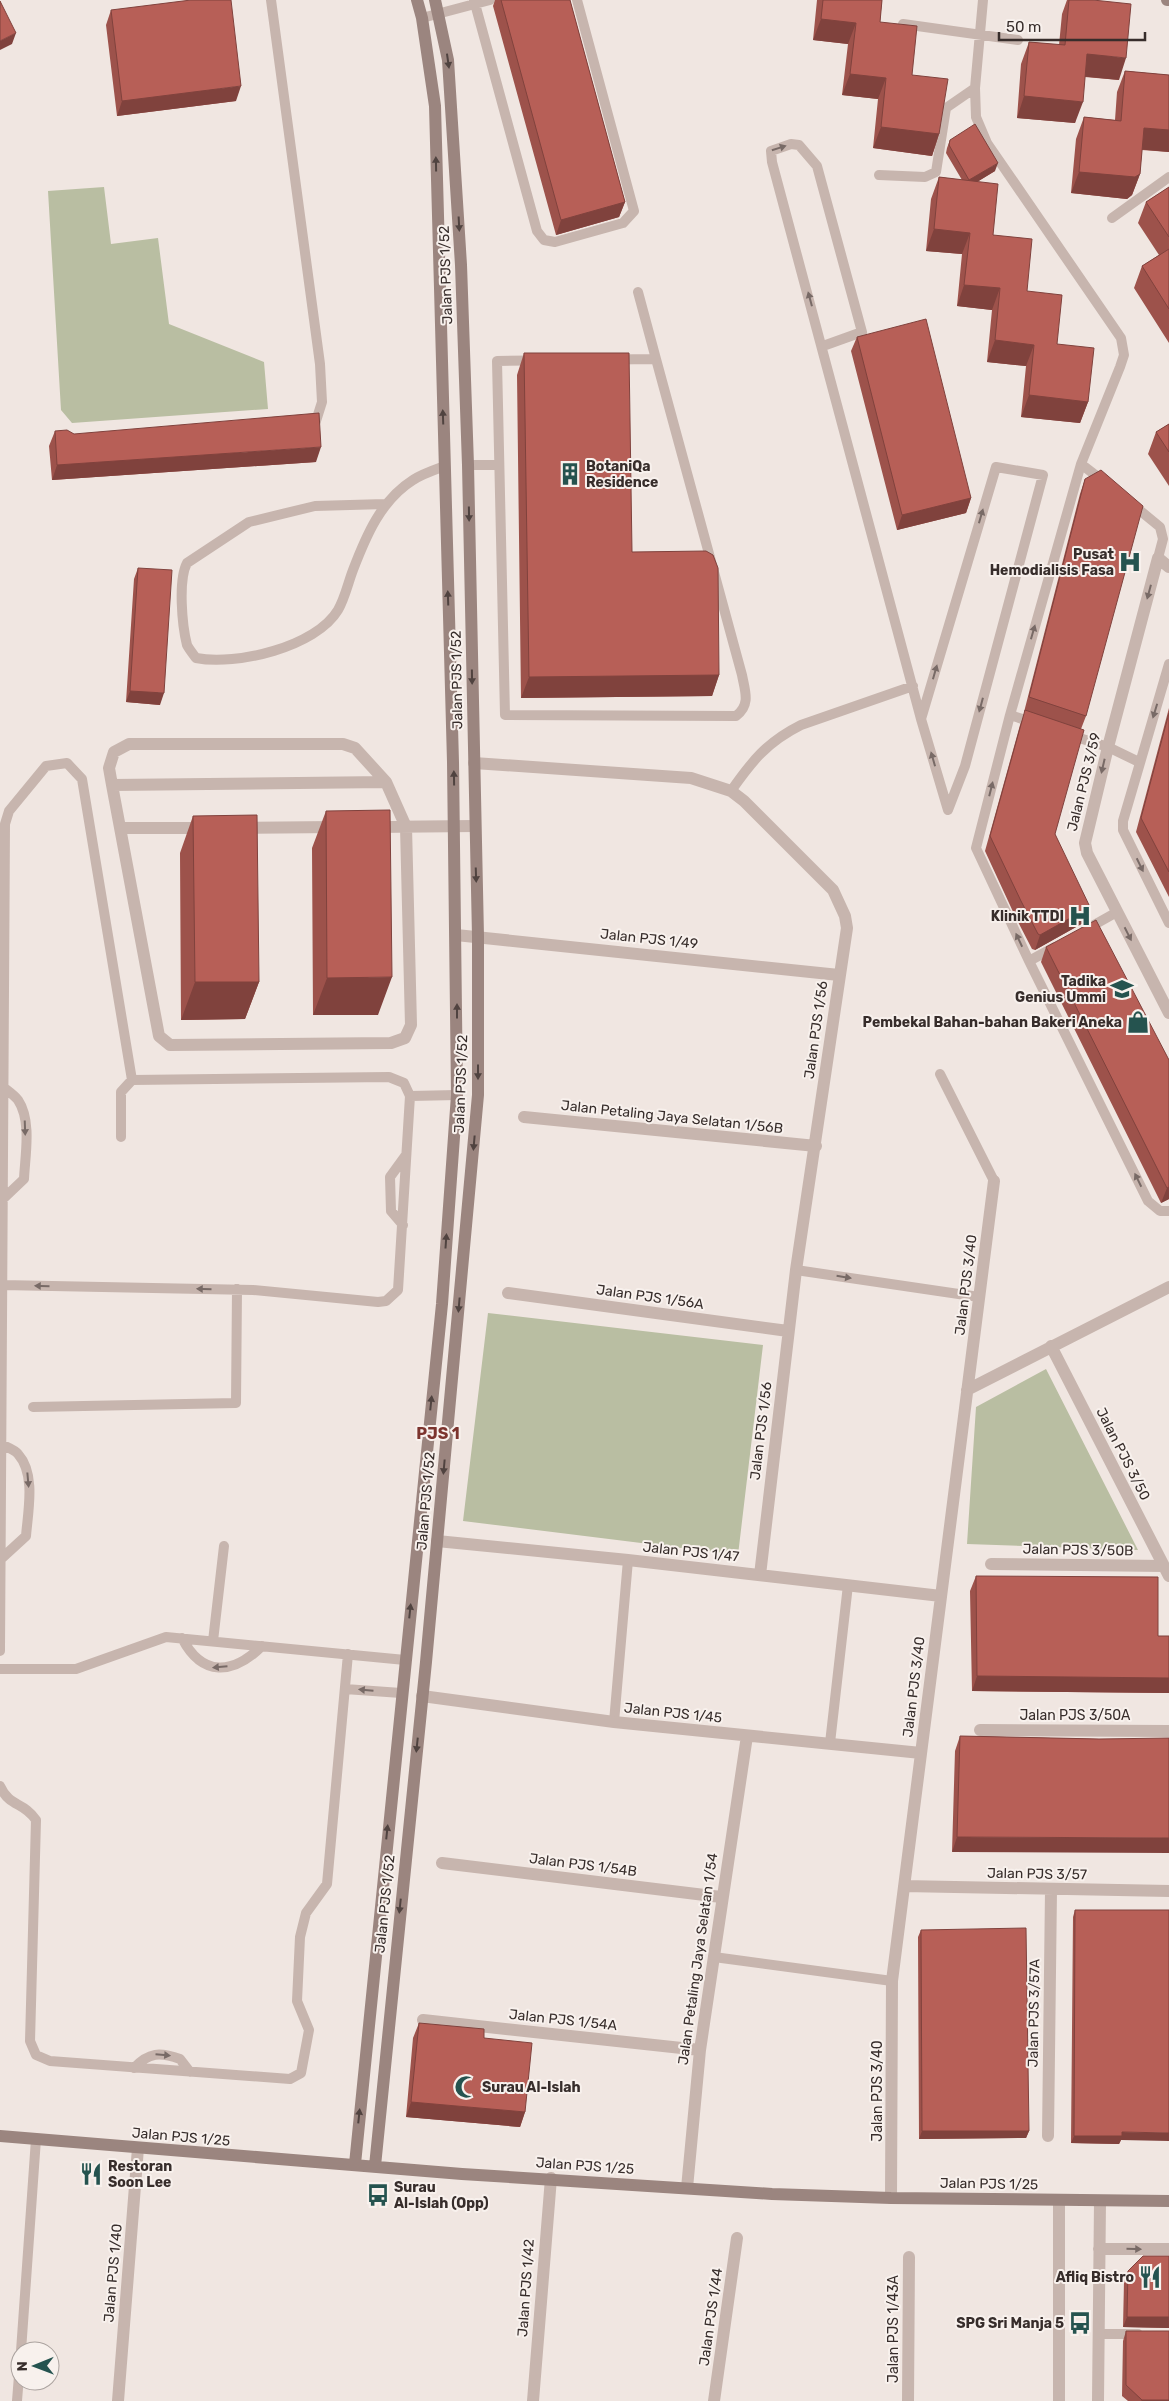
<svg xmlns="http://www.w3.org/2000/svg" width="1169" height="2401" font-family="Rubik,sans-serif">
<rect width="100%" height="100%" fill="#f0e6e1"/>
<path fill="#b9bea2" d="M104,187L111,244L158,238L169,324L264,362L268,409L72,423L61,410L48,191Z
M488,1313L763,1345L738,1555L463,1521Z
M1046,1369L1138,1550L967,1544L976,1407Z"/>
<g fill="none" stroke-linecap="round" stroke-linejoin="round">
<path stroke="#c7b5ae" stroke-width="10" d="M271,0L320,364L322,402L316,421H311
M474,0L537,231L544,240L555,242L623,223L634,211L577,0
M983,0L975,88L976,117L987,143L1121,338L1124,355L1120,367L1081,464
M422,18L490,0
M903,24L1018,40
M879,175L925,177L936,172L946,108L975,88
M1112,218L1169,177
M638,292L656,359
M823,346L862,332L817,166L799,145L791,144L771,151L772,162L921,719L948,810L965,766L1043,475L996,467L921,719
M656,359L742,675C745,691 751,705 736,716L505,715L497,361Z
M468,465H499
M1103,481L1081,464L1010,715L976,848L1029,961L1148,1201L1160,1211H1169
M385,504L315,506L249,522L187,563C178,580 182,625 187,645C189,649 193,654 196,658C236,666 316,647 338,610C345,598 348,583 353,570C366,536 381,500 413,480C422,474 434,470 445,466
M1132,504L1160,527L1163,539L1158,558
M1169,664L1123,821V830L1169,923
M1010,715L1035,723
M1070,735L1108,747L1139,762
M731,791C752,761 767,742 801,725L913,686
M1085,930L1117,912
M1029,961L1055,947
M940,1074L994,1181
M410,1096L457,1095
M3,1199L24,1179C25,1156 32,1121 18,1100C14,1095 8,1091 3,1087
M403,1225L391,1211L390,1177L406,1155
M796,1270L979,1297
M2,1285L253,1290L378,1302L386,1301L398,1290L410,1096L404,1083L389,1077L132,1080L121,1092V1137
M33,1407L236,1403L237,1289
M1,1444C6,1447 14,1449 18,1454C36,1474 28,1511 26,1536L2,1558
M182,1638C202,1677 233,1675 262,1646
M213,1641L224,1546
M0,1651L5,824L9,811L46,766L67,763L82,779L132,1080
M0,1669H76L166,1637L405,1660
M345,1689L401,1693
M614,1722L628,1560
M830,1743L848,1585
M0,1786C10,1808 23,1801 36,1820L30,2041L36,2055L50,2061L290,2079L301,2073L309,2030L297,2001L300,1937L306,1913L327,1884L348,1654
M714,1957L892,1981
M134,2068C149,2052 160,2052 180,2059L190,2072
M1098,2334H1138
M21,2351L36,2139
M17,2401L20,2363"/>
<path stroke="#c7b5ae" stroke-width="12" d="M1169,567L1158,558L1108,747L1085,843L1087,853L1169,1013
M474,763L691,778L731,791L744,801L833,890L845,916L847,928L796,1270L760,1575
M112,785L109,768L114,752L129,744H343L355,748L386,782L406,827L411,1025L405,1038L391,1043L170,1045L159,1036L112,785L386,782
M373,827L475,826
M120,828H205
M240,828L335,827
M456,935L839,975
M524,1117L816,1146
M508,1293L788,1331
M1051,1346L1169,1576
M967,1390L1169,1287
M437,1541L628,1560L941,1596
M991,1564L1164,1566
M422,1696L614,1722L921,1753
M980,1730L1169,1731
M442,1863L721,1897
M904,1886L1169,1891
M423,2020L700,2050
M1048,2136L1051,1890
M687,2188L700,2050L747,1736
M891,2198L892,1981L994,1181
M1099,2249H1169
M118,2401L138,2148
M533,2401L551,2178
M714,2401L737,2238
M908,2401L909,2257
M1059,2401V2200
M1098,2401L1100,2201"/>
<path stroke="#9b857f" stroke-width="12" d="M1167,0H1169
M0,2136L462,2174L772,2194L891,2198L1169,2201
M355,2164L442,1304L457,1095L453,762L435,106L422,18L417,0
M375,2166L426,1662L478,1095V936L468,465L461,265L448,60L435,0"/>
</g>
<path fill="#9d524b" d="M495,0H570L625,202L619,217L556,235L493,6Z
M817,0H882L880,22L912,75L939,134L932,156L873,148L878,99L842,95L848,44L813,40Z
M1067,0H1093L1119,80L1085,77L1075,123L1017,118L1021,64L1029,42L1059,45L1062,14Z
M111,10L236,101L117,116L106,25Z
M1125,71L1169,75V152L1142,150L1140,174L1132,195L1127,199L1071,193L1076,139L1084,117L1115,120L1117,92Z
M950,140L995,171L977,182L993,235L1027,291L1057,344L1088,402L1080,423L1021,417L1026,366L987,362L992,310L957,306L962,254L926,251L931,199L939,177L962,180L946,153L947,148Z
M1169,187V343L1134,288L1142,266L1159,255L1138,223L1146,202Z
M857,337L971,498L966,513L897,530L851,351Z
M524,353L632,552L719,675L712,696L521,698L517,375Z
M1169,424V486L1148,454L1156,432Z
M55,431L74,434L316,462L52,480L49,446Z
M1085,479L1086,716L1081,729L1055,834L1085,922L1035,950L1032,949L1015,916L985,851L1020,725L1025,713L1024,712L1080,494Z
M138,568L160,705L126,702L134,579Z
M1169,708V897L1136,832Z
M326,811L378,1015H313L312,848Z
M193,816L259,982L245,1019L181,1020L180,853Z
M1046,947L1169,1060V1199L1161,1203L1041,962Z
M976,1576L1158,1636H1169V1693L972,1691L970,1591Z
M960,1736L1099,1739L952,1852L955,1751Z
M1075,1910L1121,2140L1119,2144L1071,2143L1073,1917Z
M921,1930L1029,2131L1026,2138L919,2139L918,1937Z
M419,2023L484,2038L525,2112L520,2127L406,2117L413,2038Z
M1169,2256V2328L1123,2327L1124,2281L1128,2271Z
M1126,2331L1169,2401H1128L1122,2396L1123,2341Z"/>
<path fill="#80423d" d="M821,19L856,23L848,44L813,40Z
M16,33L12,44L0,50V41Z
M1087,54L1126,58L1119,80L1079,76Z
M850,74L886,78L878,99L842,95Z
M241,86L236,101L117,116L122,101Z
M1024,96L1083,102L1075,123L1017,118Z
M881,127L939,134L932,156L873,148Z
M1144,128L1169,130V152L1136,149Z
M998,163L995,171L967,188L969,180Z
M1079,172L1140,174L1132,195L1127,199L1071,193Z
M625,202L619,217L556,235L561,220Z
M934,229L970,233L962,254L926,251Z
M964,285L1000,288L992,310L957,306Z
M995,340L1034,345L1026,366L987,362Z
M1029,395L1088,402L1080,423L1021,417Z
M321,447L316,462L52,480L57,465Z
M971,498L966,513L897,530L902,515Z
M719,675L712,696L521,698L529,677Z
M130,691L164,693L160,705L126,702Z
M1090,907L1085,922L1035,950L1040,935Z
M392,977L378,1015H313L327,978Z
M195,982H259L245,1019L181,1020Z
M1169,1187V1199L1161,1203L1167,1188Z
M977,1676L1169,1678V1693L972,1691Z
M957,1837L1169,1838V1853L952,1852Z
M411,2102L525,2112L520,2127L406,2117Z
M922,2131H1029L1026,2138L919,2139Z
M1122,2132L1169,2133V2141L1121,2140L1119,2144L1071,2143L1074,2136Z
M1127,2317H1169V2328L1123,2327Z
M1142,2400H1169V2401H1141Z"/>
<path fill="#b75f57" stroke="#80423d" d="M191,0H231L241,86L122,101L111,10Z
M501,0H570L625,202L561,220Z
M823,0H882L880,22L917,26L912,75L948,79L939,134L881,127L886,78L850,74L856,23L821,19Z
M1069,0H1093L1131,4L1126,58L1087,54L1083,102L1024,96L1029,42L1065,45Z
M0,1L16,33L0,41Z
M1125,71L1169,75V130L1144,128L1140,174L1135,177L1079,172L1084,117L1121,121Z
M975,124L998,163L969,180L949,145L950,140Z
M939,177L998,184L993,235L1032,239L1027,291L1062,295L1057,344L1094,348L1088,402L1029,395L1034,345L995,340L1000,288L964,285L970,233L934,229Z
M1169,187V237L1146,202Z
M1169,249V309L1142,266Z
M926,319L971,498L902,515L857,337Z
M524,353H629L632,552L706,551L713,555L718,568L719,675L529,677Z
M319,413L321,447L57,465L55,431L67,430L74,434Z
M1169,424V452L1156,432Z
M1101,470L1143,506L1086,716L1029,697L1085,479Z
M138,568L172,570L164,693L130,691Z
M1025,710L1084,730L1055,834L1090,907L1040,935L1038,934L1021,901L990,836Z
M1169,713V872L1141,818Z
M390,810L392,977L327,978L326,811Z
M257,815L259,982H195L193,816Z
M1096,920L1169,1060V1187L1167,1188L1046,947Z
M976,1576L1158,1577V1636H1169V1678L977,1676Z
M960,1736L1099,1739L1169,1738V1838L957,1837Z
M1075,1910H1169V2133L1122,2132V2136H1074Z
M1026,1928L1029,2131H922L921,1930Z
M419,2023L484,2029V2038L532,2043L525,2112L411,2102Z
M1143,2256H1169V2317H1127L1128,2271Z
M1126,2331H1169V2400H1142L1126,2385Z"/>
<defs><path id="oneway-solid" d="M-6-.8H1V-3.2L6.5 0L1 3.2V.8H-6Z" transform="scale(1.25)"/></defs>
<g fill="#504340">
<use href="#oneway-solid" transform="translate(448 61) rotate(82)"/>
<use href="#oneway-solid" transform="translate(436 164) rotate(-91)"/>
<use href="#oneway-solid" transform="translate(459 224) rotate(87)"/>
<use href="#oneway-solid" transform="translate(443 417) rotate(-92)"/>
<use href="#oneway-solid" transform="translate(469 514) rotate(89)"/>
<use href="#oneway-solid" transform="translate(448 598) rotate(-92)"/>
<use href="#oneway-solid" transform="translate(472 677) rotate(89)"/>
<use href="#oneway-solid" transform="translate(454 778) rotate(-91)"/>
<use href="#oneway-solid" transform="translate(476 875) rotate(88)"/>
<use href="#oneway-solid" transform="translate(457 1011) rotate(-90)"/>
<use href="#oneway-solid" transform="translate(478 1072) rotate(90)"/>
<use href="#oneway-solid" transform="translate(474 1143) rotate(95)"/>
<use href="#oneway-solid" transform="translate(446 1241) rotate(-86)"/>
<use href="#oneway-solid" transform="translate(459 1305) rotate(95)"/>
<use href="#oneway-solid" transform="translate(431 1403) rotate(-84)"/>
<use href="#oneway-solid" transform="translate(444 1467) rotate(95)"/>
<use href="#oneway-solid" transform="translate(410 1611) rotate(-84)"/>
<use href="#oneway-solid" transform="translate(417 1745) rotate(96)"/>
<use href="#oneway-solid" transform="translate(387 1832) rotate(-84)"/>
<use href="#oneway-solid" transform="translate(400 1906) rotate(96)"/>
<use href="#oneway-solid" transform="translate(359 2116) rotate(-84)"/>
</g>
<g fill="#786a66">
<use href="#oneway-solid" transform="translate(779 148) rotate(-18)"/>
<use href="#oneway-solid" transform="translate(810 299) rotate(-105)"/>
<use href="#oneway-solid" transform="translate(981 516) rotate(-74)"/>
<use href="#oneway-solid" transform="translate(1149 592) rotate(105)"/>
<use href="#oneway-solid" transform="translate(1033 632) rotate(-74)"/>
<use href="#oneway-solid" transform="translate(935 672) rotate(-74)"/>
<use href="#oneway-solid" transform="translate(981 705) rotate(105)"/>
<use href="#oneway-solid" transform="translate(1155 711) rotate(107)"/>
<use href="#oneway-solid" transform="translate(933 759) rotate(-106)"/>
<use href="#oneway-solid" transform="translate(1103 766) rotate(103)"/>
<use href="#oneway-solid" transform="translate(991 789) rotate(-76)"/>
<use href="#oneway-solid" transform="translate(1140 865) rotate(64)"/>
<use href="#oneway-solid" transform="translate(1128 934) rotate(63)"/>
<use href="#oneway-solid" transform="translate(1019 940) rotate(-115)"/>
<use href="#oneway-solid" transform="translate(25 1128) rotate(88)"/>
<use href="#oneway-solid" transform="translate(1138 1180) rotate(-116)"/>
<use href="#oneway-solid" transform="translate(844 1277) rotate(9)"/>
<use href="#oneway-solid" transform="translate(42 1286) rotate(-179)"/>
<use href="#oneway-solid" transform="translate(204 1289) rotate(-179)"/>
<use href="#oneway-solid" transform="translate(28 1480) rotate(85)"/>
<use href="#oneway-solid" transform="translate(220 1667) rotate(175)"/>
<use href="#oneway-solid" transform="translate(366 1690) rotate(-175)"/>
<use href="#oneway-solid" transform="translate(163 2055) rotate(5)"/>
<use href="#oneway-solid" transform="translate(1134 2249) rotate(1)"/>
</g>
<defs>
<symbol id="building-bare" viewBox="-9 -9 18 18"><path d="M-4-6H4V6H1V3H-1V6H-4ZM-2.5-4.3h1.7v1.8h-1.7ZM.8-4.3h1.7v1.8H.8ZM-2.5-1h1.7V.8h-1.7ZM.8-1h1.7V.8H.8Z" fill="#25534f" stroke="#f8f1ed" stroke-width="2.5" paint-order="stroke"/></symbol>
<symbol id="hospital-bare" viewBox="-9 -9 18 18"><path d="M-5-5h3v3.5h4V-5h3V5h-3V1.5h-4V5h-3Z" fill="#25534f" stroke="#f8f1ed" stroke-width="2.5" paint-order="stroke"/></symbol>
<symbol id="school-bare" viewBox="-9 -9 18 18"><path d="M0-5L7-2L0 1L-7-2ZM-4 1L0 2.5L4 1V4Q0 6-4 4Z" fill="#25534f" stroke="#f8f1ed" stroke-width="2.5" paint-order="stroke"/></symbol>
<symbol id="shop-bare" viewBox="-9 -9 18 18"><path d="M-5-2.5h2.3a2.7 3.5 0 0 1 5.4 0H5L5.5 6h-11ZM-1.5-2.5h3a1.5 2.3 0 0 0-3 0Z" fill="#25534f" stroke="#f8f1ed" stroke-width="2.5" paint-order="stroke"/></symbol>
<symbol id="mosque-bare" viewBox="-9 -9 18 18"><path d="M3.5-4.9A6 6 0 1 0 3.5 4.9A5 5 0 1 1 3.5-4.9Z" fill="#25534f" stroke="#f8f1ed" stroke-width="2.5" paint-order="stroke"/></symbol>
<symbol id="restaurant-bare" viewBox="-9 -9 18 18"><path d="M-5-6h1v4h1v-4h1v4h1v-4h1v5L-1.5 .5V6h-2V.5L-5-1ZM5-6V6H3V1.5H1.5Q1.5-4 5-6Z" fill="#25534f" stroke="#f8f1ed" stroke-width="2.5" paint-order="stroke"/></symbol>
<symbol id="bus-bare" viewBox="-9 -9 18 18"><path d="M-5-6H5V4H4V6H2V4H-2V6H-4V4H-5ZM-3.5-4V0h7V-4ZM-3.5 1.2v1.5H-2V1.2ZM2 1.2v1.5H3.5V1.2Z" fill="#25534f" stroke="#f8f1ed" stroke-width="2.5" paint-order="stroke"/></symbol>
</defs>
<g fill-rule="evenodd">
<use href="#building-bare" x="554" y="458" width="32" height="32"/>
<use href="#hospital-bare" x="1114" y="546" width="32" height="32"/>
<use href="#hospital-bare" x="1064" y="900" width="32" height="32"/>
<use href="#school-bare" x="1106" y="973" width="32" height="32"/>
<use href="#shop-bare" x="1122" y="1006" width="32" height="32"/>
<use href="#mosque-bare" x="450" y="2071" width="32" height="32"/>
<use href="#restaurant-bare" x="75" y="2158" width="32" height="32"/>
<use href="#bus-bare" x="362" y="2179" width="32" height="32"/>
<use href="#restaurant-bare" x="1134" y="2261" width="32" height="32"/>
<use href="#bus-bare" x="1064" y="2307" width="32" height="32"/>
</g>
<g text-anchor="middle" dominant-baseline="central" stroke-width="4" stroke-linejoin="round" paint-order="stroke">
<g font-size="14" fill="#372d2b" stroke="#f8f1ed">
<text transform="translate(446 275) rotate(-92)">Jalan PJS 1/52</text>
<text transform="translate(457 680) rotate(-91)">Jalan PJS 1/52</text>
<text transform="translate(1084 782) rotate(-76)">Jalan PJS 3/59</text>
<text transform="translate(649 939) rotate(6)">Jalan PJS 1/49</text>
<text transform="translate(816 1030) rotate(-82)">Jalan PJS 1/56</text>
<text transform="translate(461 1084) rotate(-88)">Jalan PJS 1/52</text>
<text transform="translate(672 1117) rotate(6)">Jalan Petaling Jaya Selatan 1/56B</text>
<text transform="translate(966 1285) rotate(-83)">Jalan PJS 3/40</text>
<text transform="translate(650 1297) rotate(8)">Jalan PJS 1/56A</text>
<text transform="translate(761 1431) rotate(-83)">Jalan PJS 1/56</text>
<text transform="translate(1123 1454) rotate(63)">Jalan PJS 3/50</text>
<text transform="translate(426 1501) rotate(-85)">Jalan PJS 1/52</text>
<text transform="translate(1078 1550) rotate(1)">Jalan PJS 3/50B</text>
<text transform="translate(691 1552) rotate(6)">Jalan PJS 1/47</text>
<text transform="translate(914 1687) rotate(-83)">Jalan PJS 3/40</text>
<text transform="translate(673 1713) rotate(6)">Jalan PJS 1/45</text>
<text x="1075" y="1715">Jalan PJS 3/50A</text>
<text transform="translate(583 1865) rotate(7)">Jalan PJS 1/54B</text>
<text transform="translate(1037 1874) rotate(1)">Jalan PJS 3/57</text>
<text transform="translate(385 1904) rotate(-84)">Jalan PJS 1/52</text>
<text transform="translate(698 1959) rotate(-82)">Jalan Petaling Jaya Selatan 1/54</text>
<text transform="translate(1034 2013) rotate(-89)">Jalan PJS 3/57A</text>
<text transform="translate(563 2020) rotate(6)">Jalan PJS 1/54A</text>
<text transform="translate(877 2091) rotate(-90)">Jalan PJS 3/40</text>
<text transform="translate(181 2137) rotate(5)">Jalan PJS 1/25</text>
<text transform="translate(585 2166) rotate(4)">Jalan PJS 1/25</text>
<text transform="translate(989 2184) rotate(1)">Jalan PJS 1/25</text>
<text transform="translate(113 2273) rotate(-85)">Jalan PJS 1/40</text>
<text transform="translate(526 2288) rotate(-86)">Jalan PJS 1/42</text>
<text transform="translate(711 2317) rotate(-82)">Jalan PJS 1/44</text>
<text transform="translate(893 2329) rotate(-90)">Jalan PJS 1/43A</text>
</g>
<g font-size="14" font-weight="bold" fill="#372d2b" stroke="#f8f1ed" text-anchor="end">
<text x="586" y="466" text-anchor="start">BotaniQa<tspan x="586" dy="16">Residence</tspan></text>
<text x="1114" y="554">Pusat<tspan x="1114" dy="16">Hemodialisis Fasa</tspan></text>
<text x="1064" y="916">Klinik TTDI</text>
<text x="1106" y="981">Tadika<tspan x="1106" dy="16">Genius Ummi</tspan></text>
<text x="1122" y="1022">Pembekal Bahan-bahan Bakeri Aneka</text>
<text x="482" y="2087" text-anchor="start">Surau Al-Islah</text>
<text x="108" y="2166" text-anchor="start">Restoran<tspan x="108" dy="16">Soon Lee</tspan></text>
<text x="394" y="2187" text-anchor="start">Surau<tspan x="394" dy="16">Al-Islah (Opp)</tspan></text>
<text x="1134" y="2277">Afliq Bistro</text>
<text x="1064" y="2323">SPG Sri Manja 5</text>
</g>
<g font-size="16" font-weight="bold" fill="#7c342e" stroke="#f8f1ed">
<text x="438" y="1433">PJS 1</text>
</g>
</g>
<g transform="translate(35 2366) rotate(269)"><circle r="24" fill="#f8f1ed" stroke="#aba39f"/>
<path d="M0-4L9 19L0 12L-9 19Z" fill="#25534f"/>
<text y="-8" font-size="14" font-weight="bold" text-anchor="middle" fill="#372d2b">N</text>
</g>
<path d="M999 32v8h146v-8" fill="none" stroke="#372d2b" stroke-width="2.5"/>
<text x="1006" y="32" font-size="15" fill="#372d2b" stroke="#f8f1ed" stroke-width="4" paint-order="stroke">50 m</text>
</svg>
